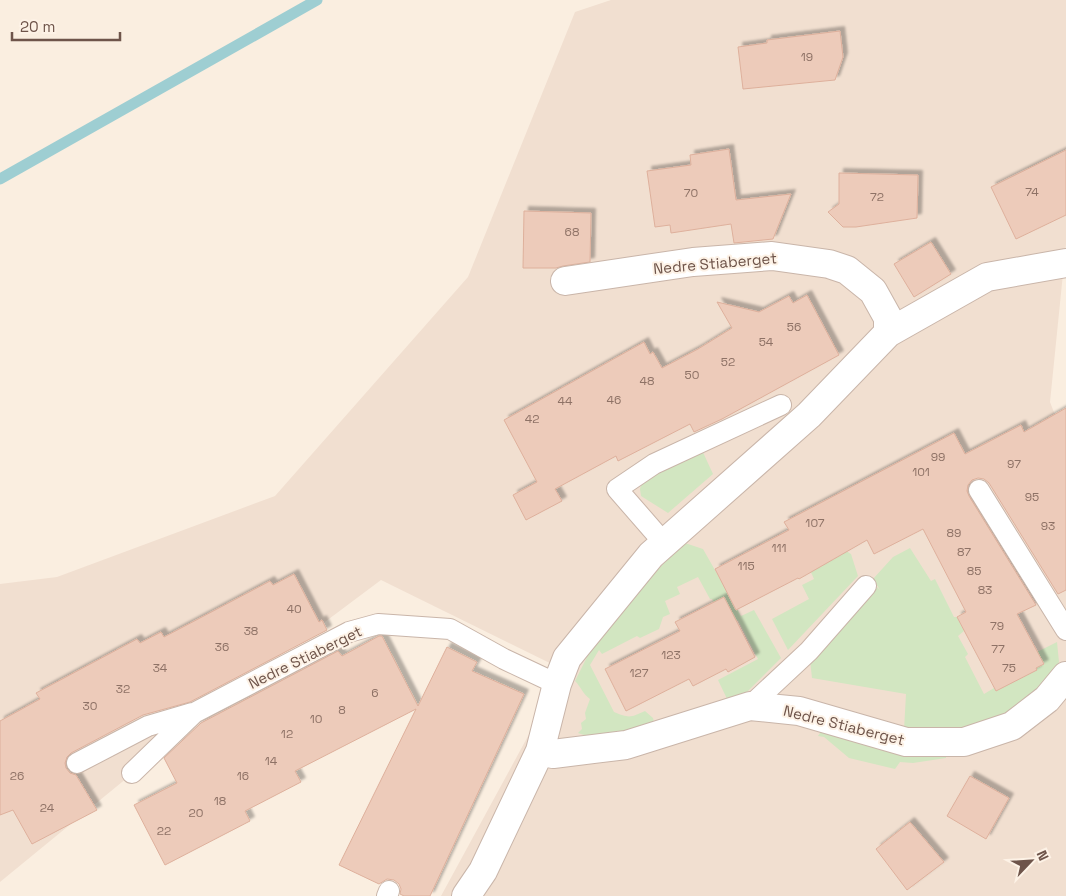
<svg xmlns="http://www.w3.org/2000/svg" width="1066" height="896" font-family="'Space Grotesk',sans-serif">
<defs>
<filter id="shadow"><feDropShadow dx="4.5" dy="-4.5" stdDeviation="1" flood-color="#0004"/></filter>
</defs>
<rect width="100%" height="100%" fill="#faeee0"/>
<path fill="#f1dfd0" d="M611,0H1066V244L1050,402L1055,415L1066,435V896H441L564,670L381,580L238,687L0,882V584L57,577L275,496L468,277L575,12Z"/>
<path fill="#d2e6c1" d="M701,448L713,474L668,513L641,496L640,489L643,477Z
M685,543L703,549L741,616L754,610L781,658L742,697L729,703L718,680L758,659L738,620L727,627L712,599H710L698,577L677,587L680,594L665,601L670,614L663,617L659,629L640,638L637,636L602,654L599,650L590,665L614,712C629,718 630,718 645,711L653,718L655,727C633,731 598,742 578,733L582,729L581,723L586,719L585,713L590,699C583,694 581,687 575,681L592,647L620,611L654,573Z
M910,548L931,581L935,579L954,617H957L964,631L958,636L968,654L965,657L984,694L994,688L996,691L1037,670L1036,668L1044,664L1037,652L1057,642L1059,662L1049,681L1005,716L980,726L935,734L904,730L906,694L812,678L809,651L873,583L880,590L873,579L893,557Z
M843,549L851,554L858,576L788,650L772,619L809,599L802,585L814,579L810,570Z
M822,730L946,751V758L913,763L900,762L895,769L849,758L824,737L818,736Z"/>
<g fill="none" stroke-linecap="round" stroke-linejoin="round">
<path stroke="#9eced2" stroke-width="11" d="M0,179L317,0"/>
</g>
<path fill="#edcbba" stroke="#deb09c" filter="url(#shadow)" d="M840,31L843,57L835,80L743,89L738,47L767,43V40Z
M729,149L736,200L791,194L773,239L734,243L731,224L671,233L670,225L655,227L647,171L691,165L690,155Z
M1066,150V215L1016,239L991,187Z
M839,173L918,175L917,218L856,227H843L828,212L839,204Z
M524,211L591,213L590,262L563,266L556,268H523Z
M931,242L951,274L914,297L894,264Z
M807,295L839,355L722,419L694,432L690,424L618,461L616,456L555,489L562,501L526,520L513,495L537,482L504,420L644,342L650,354L653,352L662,368L698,349L732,328L717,302L759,312L789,296L793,303Z
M1066,408V590L1058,594L989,483L984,479L978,478L972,480L968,485L967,491L969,496L1036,605L1017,614L1044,664L1036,668L1037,670L996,691L957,617L966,612L923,529L874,554L867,540L799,579L798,578L736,610L715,569L789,530L784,522L954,433L965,454L1021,425L1024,432Z
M294,574L319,622L322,620L327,630L190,702L143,715L71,753L67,757L65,763L66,768L70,773L76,775L97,810L32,844L13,810L0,815V721L40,699L36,693L137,639L140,643L161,632L164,637L270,581L273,585Z
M724,597L755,657L728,672L726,669L693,686L689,679L626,711L605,669L680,631L675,622Z
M379,636H382L418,706L447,647L477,662L472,671L524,694L430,896H404L400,894L401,889L399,884L394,880L387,879L379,884L339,865L416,709L295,771L301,782L245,811L250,821L165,865L134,805L177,783L164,758L201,723L338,651L342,656Z
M970,776L1009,798L986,839L947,816Z
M910,822L944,862L907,890L876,849Z"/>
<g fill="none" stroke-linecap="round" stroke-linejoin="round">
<defs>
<path id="lane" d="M979,490L1066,630
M664,543L617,489L654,464L781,405
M750,706L809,651L866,586
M77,763L148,726L192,713
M132,773L194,713L349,632L378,624L450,629L504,659L557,684
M387,896L389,891"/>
<path id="street" d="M565,281L693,262L772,256L829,264L847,270L873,291L888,318V333
M540,751L553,754L626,745L750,706L799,711L906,742H964L1012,726L1047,699L1066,676
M466,896L483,871L540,751L557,684L567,658L651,555L809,415L888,333L987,277L1066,263"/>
</defs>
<use href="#lane" stroke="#c9b5a9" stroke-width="22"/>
<use href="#street" stroke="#c9b5a9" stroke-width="30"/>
<use href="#lane" stroke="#fff" stroke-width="20"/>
<use href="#street" stroke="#fff" stroke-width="28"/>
</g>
<g text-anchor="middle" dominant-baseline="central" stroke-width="4" stroke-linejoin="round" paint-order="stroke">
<g font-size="12" fill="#8e7266">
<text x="807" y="57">19</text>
<text x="1032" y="192">74</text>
<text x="691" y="193">70</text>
<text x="877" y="197">72</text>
<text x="572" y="232">68</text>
<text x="794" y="327">56</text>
<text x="766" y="342">54</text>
<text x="728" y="362">52</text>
<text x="692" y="375">50</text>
<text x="647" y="381">48</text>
<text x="614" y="400">46</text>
<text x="565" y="401">44</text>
<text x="532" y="419">42</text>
<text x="938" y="457">99</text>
<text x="1014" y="464">97</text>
<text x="921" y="472">101</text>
<text x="1032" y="497">95</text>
<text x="815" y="523">107</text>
<text x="1048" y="526">93</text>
<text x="954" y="533">89</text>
<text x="779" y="548">111</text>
<text x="964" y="552">87</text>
<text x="746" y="566">115</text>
<text x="974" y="571">85</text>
<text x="985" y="590">83</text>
<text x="294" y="609">40</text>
<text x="997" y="626">79</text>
<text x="251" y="631">38</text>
<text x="222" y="647">36</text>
<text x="998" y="649">77</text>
<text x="671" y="655">123</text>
<text x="160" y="668">34</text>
<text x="1009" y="668">75</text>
<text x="639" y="673">127</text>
<text x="123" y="689">32</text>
<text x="375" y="693">6</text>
<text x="90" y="706">30</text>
<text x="342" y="710">8</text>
<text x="316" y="719">10</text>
<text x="287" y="734">12</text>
<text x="271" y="761">14</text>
<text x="17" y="776">26</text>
<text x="243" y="776">16</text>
<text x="220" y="801">18</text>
<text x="47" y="808">24</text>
<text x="196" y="813">20</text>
<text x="164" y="831">22</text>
</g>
<g font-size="15" fill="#6e544a" stroke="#fdf2e6">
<text transform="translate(715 263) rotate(-5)">Nedre Stiaberget</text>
<text transform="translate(305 657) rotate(-26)">Nedre Stiaberget</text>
<text transform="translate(844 725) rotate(14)">Nedre Stiaberget</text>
</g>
</g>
<g transform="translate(1031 861) rotate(65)" stroke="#fdf2e6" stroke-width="4" paint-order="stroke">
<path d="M0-4L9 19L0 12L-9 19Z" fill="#6e544a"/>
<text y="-8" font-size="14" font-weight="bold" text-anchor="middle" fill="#6e544a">N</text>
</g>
<path d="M12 32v8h108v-8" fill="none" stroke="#6e544a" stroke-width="2.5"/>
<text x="20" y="32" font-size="15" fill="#6e544a" stroke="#fdf2e6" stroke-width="4" paint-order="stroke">20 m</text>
</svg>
